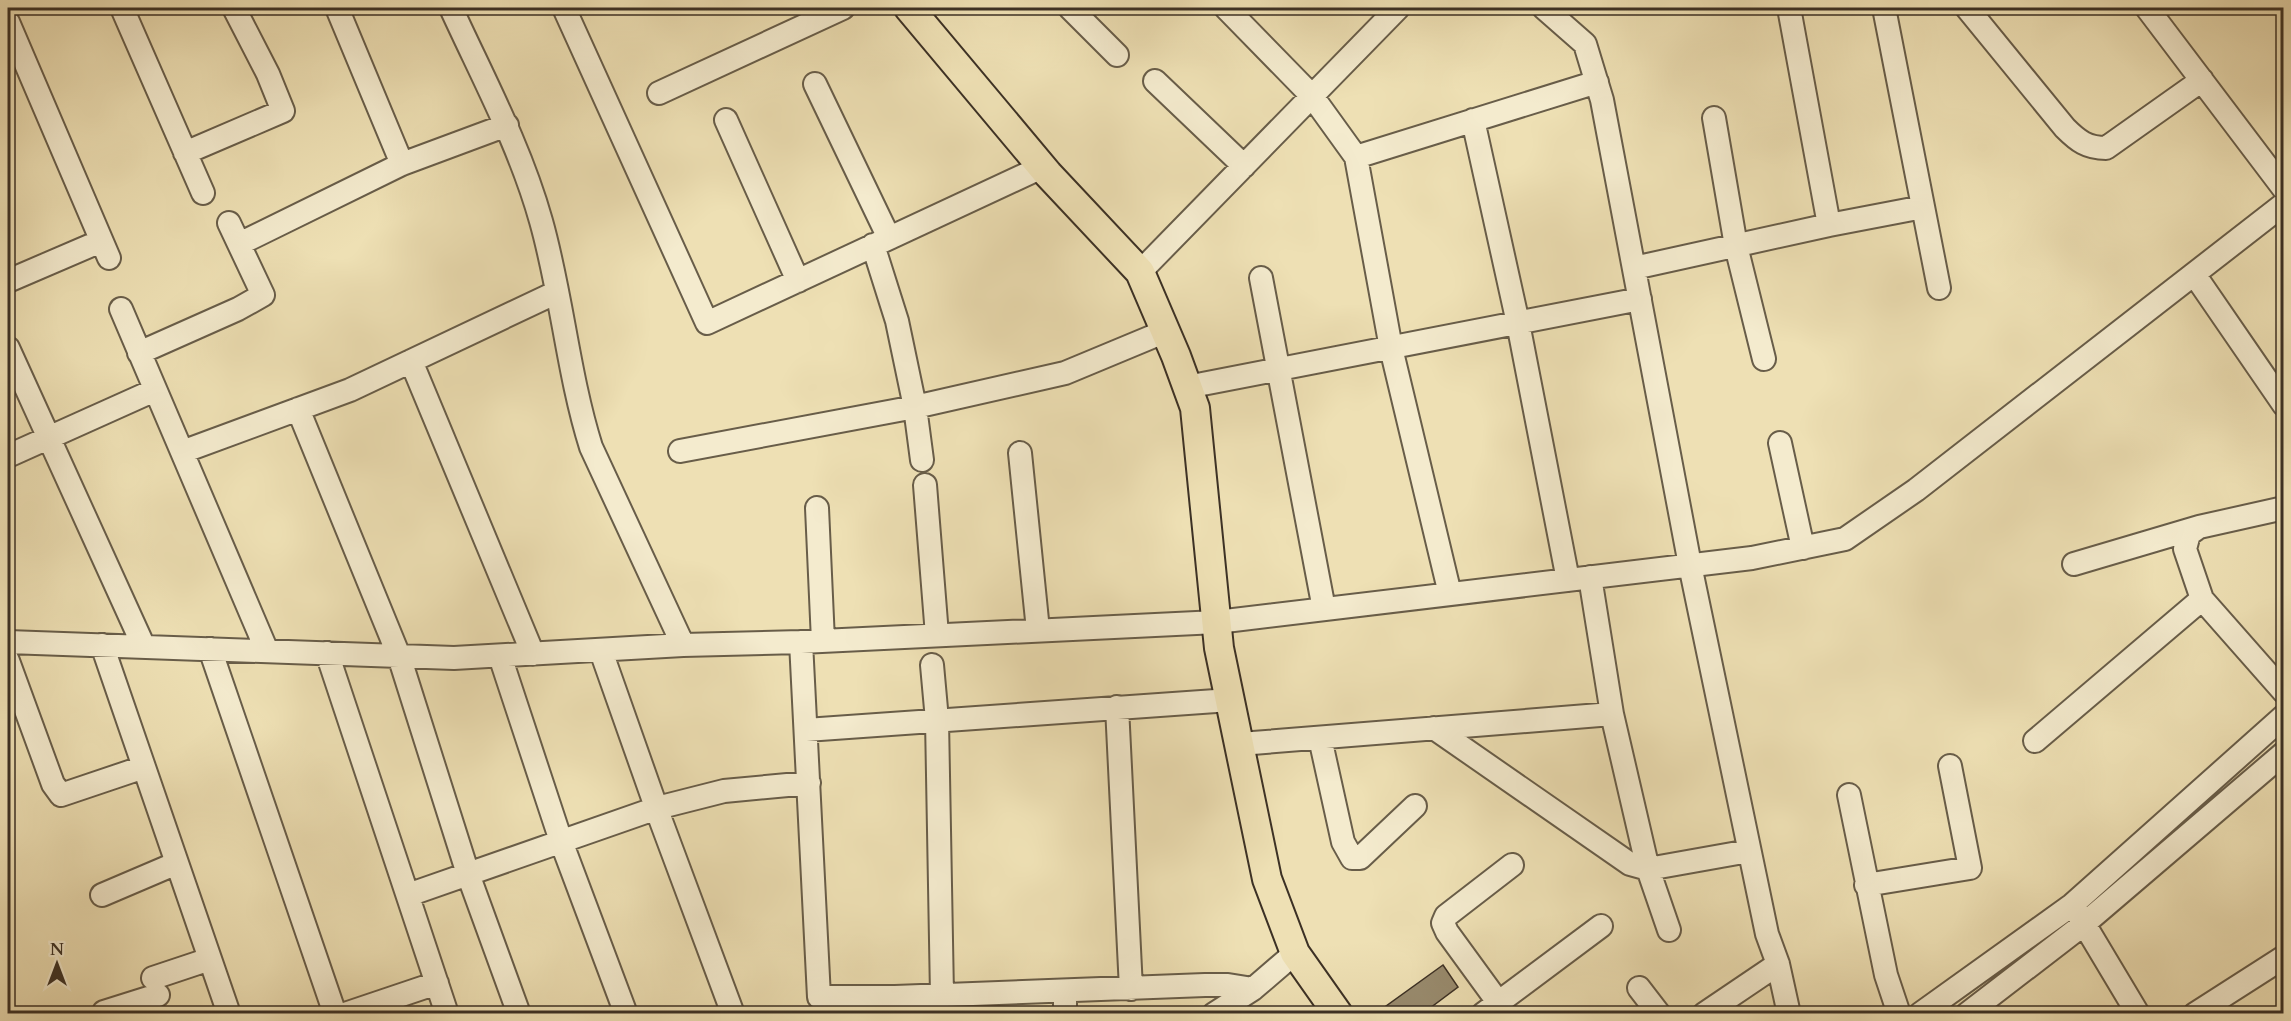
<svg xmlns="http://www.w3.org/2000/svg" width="2291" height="1021" font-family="Cardo,serif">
<rect width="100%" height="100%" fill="#eee0b4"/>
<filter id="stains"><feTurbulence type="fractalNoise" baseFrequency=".00333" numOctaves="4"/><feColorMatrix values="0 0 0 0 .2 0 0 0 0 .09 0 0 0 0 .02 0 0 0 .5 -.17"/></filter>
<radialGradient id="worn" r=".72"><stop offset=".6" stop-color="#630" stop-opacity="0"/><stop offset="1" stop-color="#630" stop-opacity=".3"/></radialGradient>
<path fill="#998c6f" stroke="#3c3125" stroke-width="1.5" d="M1443,965L1458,987L1422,1014H1385L1382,1009Z"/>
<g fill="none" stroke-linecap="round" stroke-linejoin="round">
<defs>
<path id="minor" d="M122,8L203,193
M337,8L402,164
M451,8C483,78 520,146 541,221C562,295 568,374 591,447L683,645
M564,8L707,323L1042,167
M1070,8L1117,55
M1226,8L1312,96L1356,157L1597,82
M1544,8L1585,44L1602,100L1690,565L1767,934L1778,964L1789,1014
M1789,8L1829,225
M1967,8L2065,128C2078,141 2087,148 2106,148L2202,80
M2147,8L2284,189
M1885,13L1939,288
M8,22L109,258
M1155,81L1244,166
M815,84L889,238
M659,93L843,8
M1714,118L1736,246L1764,359
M726,120L798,281
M1473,120L1518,323L1568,580
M185,153L283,111L268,74L234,8
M1356,157L1391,348L1450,594
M239,244L402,164L507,125
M873,245L897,321L915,407L1065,373L1166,331
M1634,268L1829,225L1923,207
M1140,272L1398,8
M2194,274L2284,405
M1261,278L1324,609
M8,281L101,241
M121,309L267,651
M8,348L144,647
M139,353L238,309L263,295L229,223
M411,361L533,654
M1187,387L1640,299
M298,409L399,656L468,874L519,1014
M1780,443L1803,548
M680,451L915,407L922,460
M182,452L350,390L557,292
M1020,453L1038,630
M8,456L155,390
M925,485L937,635
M817,508L823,641
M2284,508L2199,527L2189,534L2185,549L2202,599L2284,692
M2074,564L2199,527
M1590,577L1612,714L1648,869L1669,930
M8,642L454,658L683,645L801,642L1217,622L1752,558L1845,539L1916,490L2284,204
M801,642L819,997H895L1205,985H1228L1253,989
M102,645L229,1014
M210,649L335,1014
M601,651L661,821L733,1014
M327,653L447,1014
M500,656L561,841L626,1014
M8,661L53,784L61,795L144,767
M932,665L937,720L942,995
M1117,707L1131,989
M1434,728L1630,864L1648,869L1749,851
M806,730L1230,700
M1320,738L1343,842L1352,858H1360L1415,806
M2035,741L2202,599
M1240,744L1612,714
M1849,795L1886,975L1899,1014
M1866,885L1970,868L1950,766
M102,895L177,863
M408,895L657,808L724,791L809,783
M2077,912L2138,1014
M153,978L210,959
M1639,988L1659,1014
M1065,992V1014
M1498,1002L1447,932L1443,923L1446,916L1512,865
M105,1014L104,1012L158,995
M345,1014L437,983
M1214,1014L1253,989L1295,953
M1483,1014L1601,926
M1704,1014L1778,964
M1920,1014L2072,905L2284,716
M1967,1014L2084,924L2284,753
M2195,1014L2284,957"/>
<path id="major" d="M909,8L1048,174L1140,272L1176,356L1195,408L1219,648L1267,879L1295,953L1338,1014"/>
</defs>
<use href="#minor" stroke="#685d49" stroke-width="26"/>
<use href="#major" stroke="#3c3125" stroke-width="32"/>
<use href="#minor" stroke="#f4ebce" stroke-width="22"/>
<use href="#major" stroke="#eee0b4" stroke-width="28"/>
</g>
<rect width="2291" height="1021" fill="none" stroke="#eee0b4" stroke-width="30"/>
<rect x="9" y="9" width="2273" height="1003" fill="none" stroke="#3c3125" stroke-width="3"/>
<rect x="15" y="15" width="2261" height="991" fill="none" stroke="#3c3125" stroke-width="1.5"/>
<g transform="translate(57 964)" stroke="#f4ebce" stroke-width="4.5" paint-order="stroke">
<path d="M0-4.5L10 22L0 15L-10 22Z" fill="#3c3125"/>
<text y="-9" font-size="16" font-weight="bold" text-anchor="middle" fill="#3c3125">N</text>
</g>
<rect width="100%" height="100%" filter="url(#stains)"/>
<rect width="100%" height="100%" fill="url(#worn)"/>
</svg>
